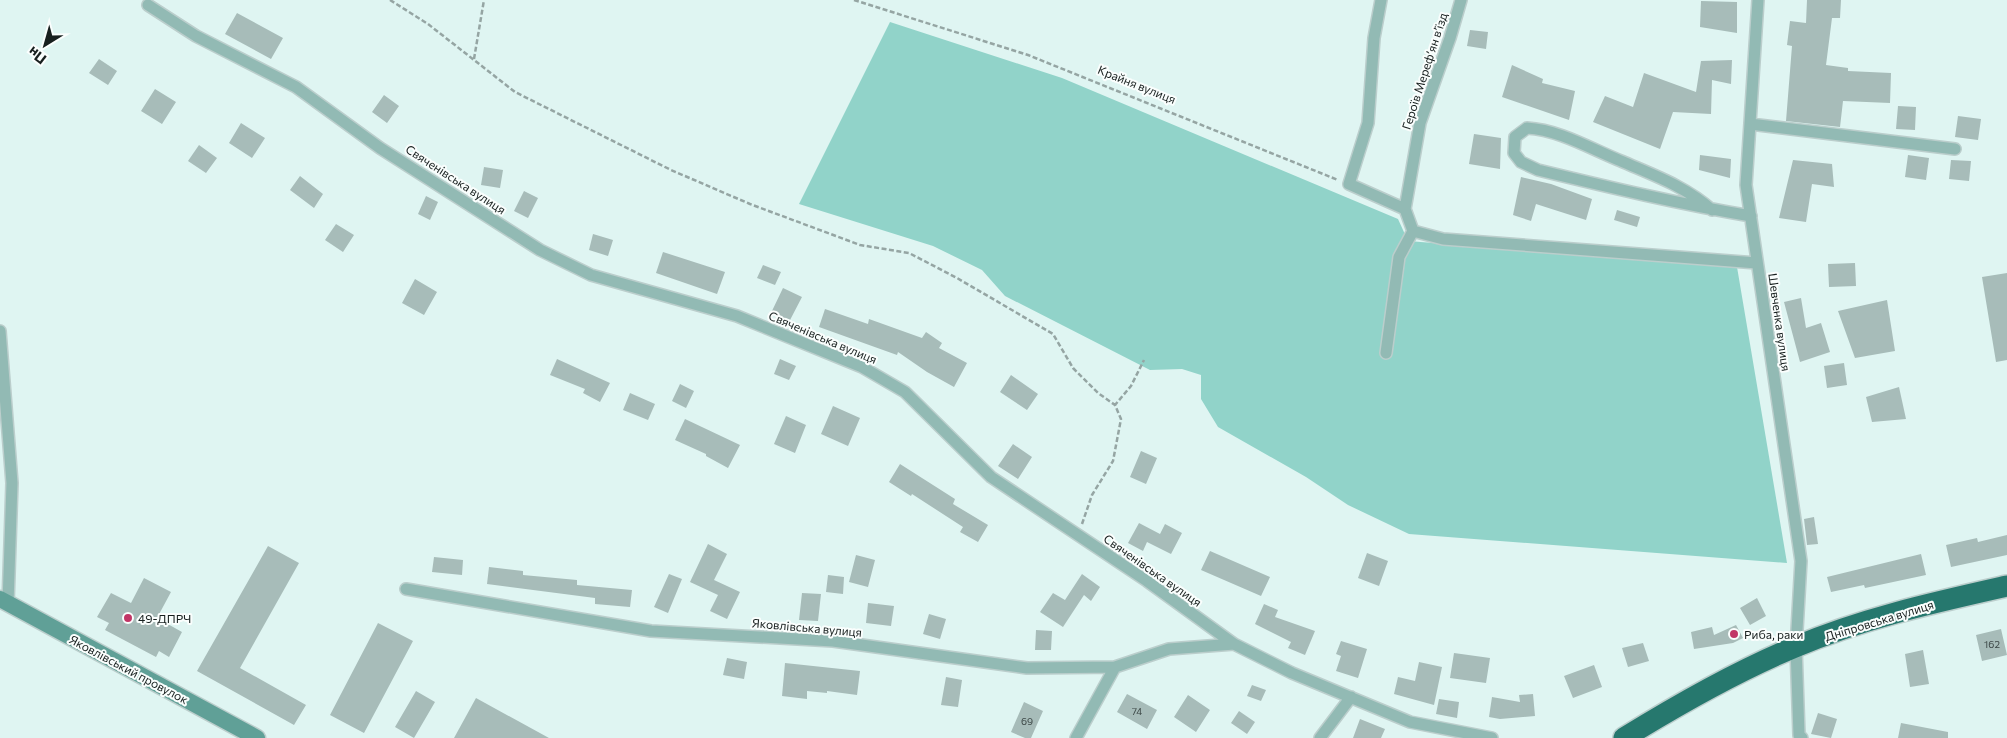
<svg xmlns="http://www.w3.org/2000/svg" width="2007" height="738" font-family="Commissioner,sans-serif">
<rect width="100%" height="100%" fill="#dff5f2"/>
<path fill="#91d3c9" d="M890,22L1062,78L1398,219L1408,241L1737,267L1787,563L1409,534L1348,505L1306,477L1218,427L1201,399V375L1182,369L1150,370L1005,296L982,270L933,246L799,204Z"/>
<path fill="#a7bcb9" d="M1807,0H1841L1840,18H1832L1826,65L1848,68V71L1891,73L1890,103L1843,101L1840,127L1786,121L1792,46L1787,45L1790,21L1806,23Z
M1701,1L1737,2V33L1700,27Z
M237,13L283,38L271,59L225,34Z
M1470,30L1488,32L1486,49L1467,46Z
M99,59L117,71L108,85L89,73Z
M1732,60L1731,84L1712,80L1711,114L1673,112L1660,149L1593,122L1605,96L1633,107L1644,73L1696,92L1701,61Z
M1512,65L1543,79L1542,83L1575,91L1569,120L1502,97Z
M155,89L176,102L162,124L141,111Z
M384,95L399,106L387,123L372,112Z
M1898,106L1916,107L1915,130L1896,129Z
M1958,116L1981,119L1978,140L1955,137Z
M241,123L265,138L252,158L229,143Z
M1474,134L1501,138L1500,169L1469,164Z
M199,145L217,158L206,173L188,161Z
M1700,155L1731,159L1730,178L1699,170Z
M1908,155L1929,158L1926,180L1905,177Z
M1793,160L1832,164L1834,187L1812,184L1806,222L1779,218Z
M1951,160L1971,161L1969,181L1949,179Z
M484,167L503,170L500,188L481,185Z
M300,176L323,194L314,208L290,190Z
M1521,177L1551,184L1592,199L1586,220L1536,204L1531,221L1513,215Z
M524,191L538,198L528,218L514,211Z
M426,196L438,202L430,220L418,214Z
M1617,210L1640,217L1637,227L1614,220Z
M336,224L354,235L343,252L325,240Z
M593,234L613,240L608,256L589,250Z
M663,252L725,272L717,294L656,273Z
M1855,263L1856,286L1829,287L1828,264Z
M763,265L781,272L775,285L757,278Z
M2007,273V360L1996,362L1982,277Z
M415,279L437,292L424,315L402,303Z
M783,288L802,297L789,322L771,313Z
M1801,298L1806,328L1821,323L1830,352L1800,362L1784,302Z
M1887,300L1895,351L1855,358L1838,311Z
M825,309L868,324L869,319L922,338L926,332L942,343L939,348L967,363L954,387L927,372L898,352L897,355L819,327Z
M557,359L610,383L600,402L583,393L585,389L550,375Z
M780,359L796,366L789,380L774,374Z
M1844,363L1847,385L1827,388L1824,366Z
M1011,375L1038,394L1027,410L1000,392Z
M680,384L694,391L686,408L672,401Z
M1899,387L1906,419L1872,422L1866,397Z
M630,393L655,404L648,420L623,410Z
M833,406L860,418L848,446L821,434Z
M786,416L806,425L795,453L774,444Z
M685,419L740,445L728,468L706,456V454L675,440Z
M1013,444L1032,457L1018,479L998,466Z
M1141,451L1157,458L1146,484L1130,477Z
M900,464L955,499L953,504L988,525L978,542L960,532L963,527L912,494L911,496L889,482Z
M1814,517L1818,544L1807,545L1804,519Z
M1139,523L1160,534L1165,524L1182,533L1171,554L1147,542L1143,551L1128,543Z
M2007,535V555L1951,567L1946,545L1977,538L1978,542Z
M708,544L727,554L714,580L740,592L727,619L710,611L718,595L690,582Z
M268,546L299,563L240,668L306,705L294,725L197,671Z
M1210,551L1270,577L1261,596L1201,570Z
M1367,553L1388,561L1379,586L1358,578Z
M1921,554L1926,575L1865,588L1864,585L1831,592L1827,577Z
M856,555L875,560L868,587L849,582Z
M434,557L463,560L462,575L432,572Z
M489,567L523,571V575L577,580V585L632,590L630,607L595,604V598L487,584Z
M669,574L682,579L668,613L654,607Z
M1082,574L1100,587L1091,601L1084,595L1063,627L1040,612L1053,593L1065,600Z
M828,575L844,577L843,594L826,592Z
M144,578L171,592L157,618L182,632L169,657L159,651L156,657L105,630L109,623L97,617L111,593L131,603Z
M802,593L821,594L818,621L799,620Z
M1757,598L1766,616L1750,625L1740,608Z
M868,603L894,606L891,626L866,623Z
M1264,604L1278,610L1275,617L1315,631L1305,655L1288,648L1291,642L1255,624Z
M929,614L946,619L940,639L923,634Z
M378,623L413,641L364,733L330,715Z
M1736,625L1743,638L1733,643L1694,649L1691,632L1712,627L1714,635Z
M2001,629L2007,655L1982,661L1976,635Z
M1036,630L1052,631L1051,650H1035Z
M1341,641L1367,649L1358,678L1336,671L1341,656L1336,654Z
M1643,643L1649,661L1628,667L1622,648Z
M1923,650L1929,684L1910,687L1905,654Z
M1454,653L1490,658L1486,683L1450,678Z
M727,658L747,662L744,679L723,675Z
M1419,662L1442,667L1434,705L1394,694L1398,677L1415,681Z
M785,663L860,671L857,695L827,691V693L807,691V699L782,696Z
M1594,665L1602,687L1573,698L1564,676Z
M946,677L962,680L958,707L941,705Z
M1252,685L1266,690L1261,701L1247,696Z
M416,691L435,702L414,738L395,727Z
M1127,694L1157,710L1147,729L1117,712Z
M1533,694L1535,716L1500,719L1489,717L1492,697L1520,702L1519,695Z
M1188,695L1210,710L1196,732L1174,717Z
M476,698L549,738H454Z
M1439,699L1459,702L1457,718L1436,714Z
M1024,702L1043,711L1031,738H1025L1011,732Z
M1239,711L1255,722L1247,734L1231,723Z
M1818,713L1837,719L1831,738L1811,734Z
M1360,719L1385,729L1381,738H1353Z
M1901,723L1948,732V738H1898Z"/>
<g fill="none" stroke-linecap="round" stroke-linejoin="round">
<defs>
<path id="street" d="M1381,0L1374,38L1368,123L1349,184L1405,209
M1461,0L1450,38L1420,123L1405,209L1413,231L1443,239L1757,263
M1758,0L1746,185L1801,561L1796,647L1799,735L1802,738
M148,5L196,36L296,87L380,148L540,250L591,275L737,316L862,367L905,392L991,477L1147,581L1234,644L1292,673L1410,722L1492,738
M1750,124L1955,149
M1712,210C1685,186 1653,175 1621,161C1591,149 1560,130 1527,128L1515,137L1514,153L1521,162L1538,170C1608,187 1679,204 1751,216
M0,331L12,483L8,604
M1386,353L1399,257L1413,231
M406,589L651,631L833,641L1027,668L1115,667L1169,649L1234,644
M1076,738L1115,667
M1320,738L1351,697"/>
<path id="secondary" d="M0,599L257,738"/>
<path id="highway" d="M1624,738C1679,704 1735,672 1795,647C1863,618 1936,602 2007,586"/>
</defs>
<use href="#street" stroke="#bbcecc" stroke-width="14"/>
<use href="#secondary" stroke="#bbcecc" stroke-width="19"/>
<use href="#highway" stroke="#bbcecc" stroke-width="24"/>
<path stroke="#95a5a3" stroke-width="2.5" stroke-dasharray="5 2.5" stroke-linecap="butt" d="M390,0L428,24L515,92L671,170L750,204L860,245L909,253L957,278L1053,334L1073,368L1098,393L1115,405
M854,0L1028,55L1338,180
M474,59L484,0
M1082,524L1092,495L1113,461L1121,419L1115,405L1131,386L1144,360"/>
<use href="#street" stroke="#92bab4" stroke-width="11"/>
<use href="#secondary" stroke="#60a097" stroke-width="16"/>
<use href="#highway" stroke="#26786e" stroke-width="21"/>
</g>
<g fill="#c23566" stroke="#fafefd" stroke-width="2">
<circle cx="128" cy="618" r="5"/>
<circle cx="1734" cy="634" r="5"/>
</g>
<g text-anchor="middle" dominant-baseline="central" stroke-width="4" stroke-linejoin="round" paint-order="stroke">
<g font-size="10" fill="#3b4645">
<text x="1992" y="644">162</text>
<text x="1137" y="711">74</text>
<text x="1027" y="721">69</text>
</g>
<g font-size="12" fill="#171f1e" stroke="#fafefd">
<text transform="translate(1424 71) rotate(-72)">Героїв Мерефʼян вʼїзд</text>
<text transform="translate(1137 84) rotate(22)">Крайня вулиця</text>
<text transform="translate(456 179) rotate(33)">Свяченівська вулиця</text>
<text transform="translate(1780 322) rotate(82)">Шевченка вулиця</text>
<text transform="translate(823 337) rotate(23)">Свяченівська вулиця</text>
<text transform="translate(1153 570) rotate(35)">Свяченівська вулиця</text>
<text transform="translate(1879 620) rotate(-17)">Дніпровська вулиця</text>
<text transform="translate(807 627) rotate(5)">Яковлівська вулиця</text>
<text transform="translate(129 669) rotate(28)">Яковлівський провулок</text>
</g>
<g font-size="12" fill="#171f1e" stroke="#fafefd" text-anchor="start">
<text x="138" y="618">49-ДПРЧ</text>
<text x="1744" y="634">Риба, раки</text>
</g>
</g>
<g transform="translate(45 45) rotate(217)" stroke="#fafefd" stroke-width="4" paint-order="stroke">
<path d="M0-4L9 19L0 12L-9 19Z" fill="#171f1e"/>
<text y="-8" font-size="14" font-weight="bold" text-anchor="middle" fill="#171f1e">Пн</text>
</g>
</svg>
